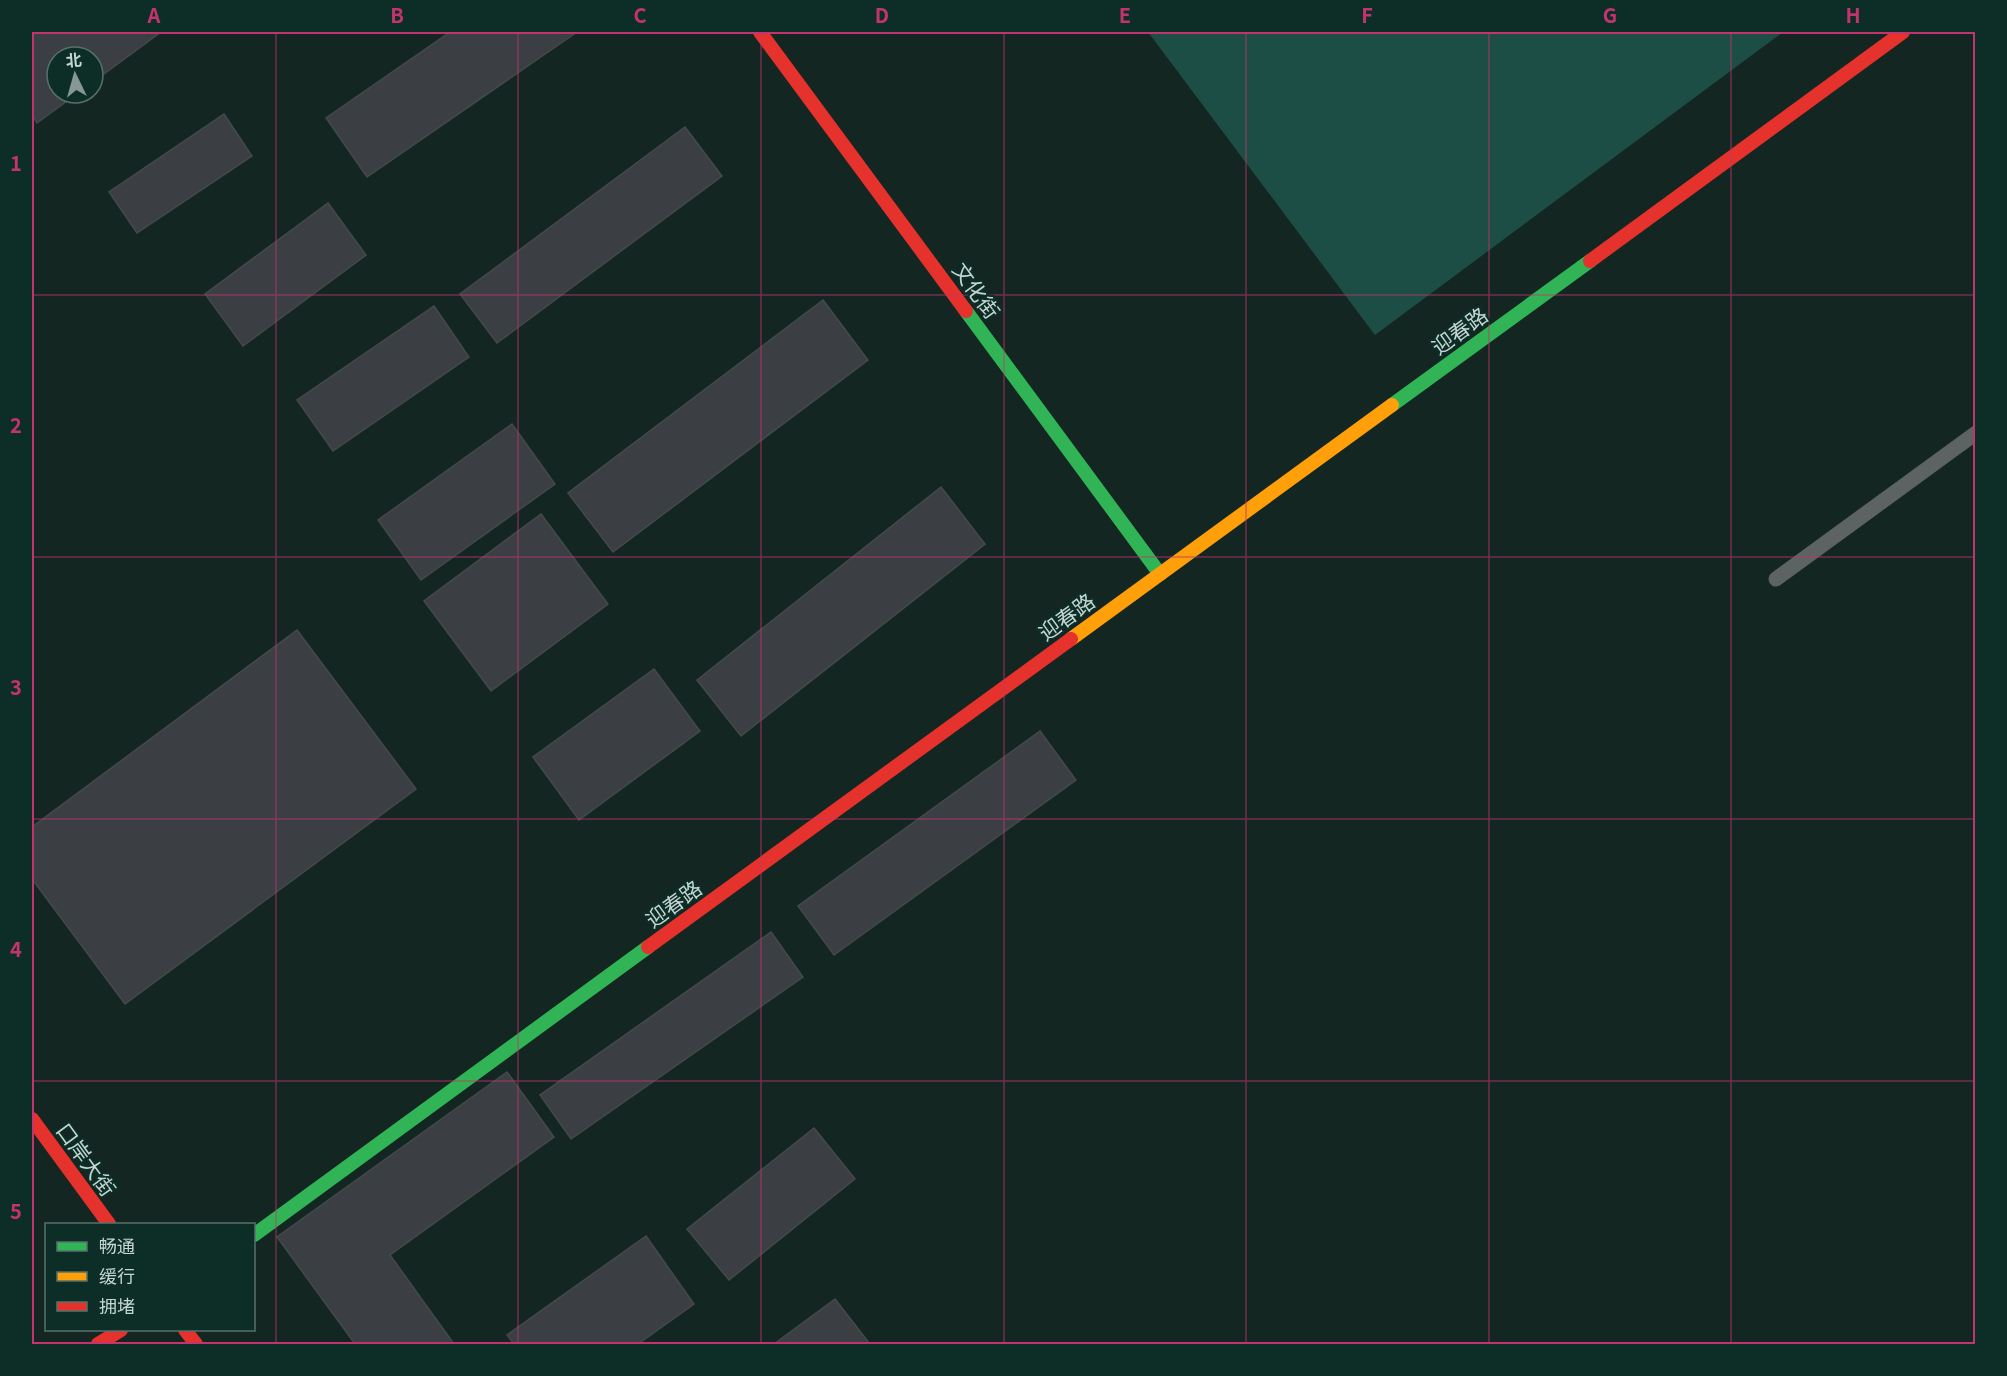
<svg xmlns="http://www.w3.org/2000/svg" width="2007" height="1376" font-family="Georgia,'Noto Sans SC',serif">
<rect width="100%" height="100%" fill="#142622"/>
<path fill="#1d4e45" d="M1148,32H1783L1375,335Z"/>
<path fill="#3b3f43" stroke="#44494b" stroke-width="1.5" d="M32,32H161L93,82V57H57V93H78L37,123L32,115Z
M450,32H577L367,177L326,118Z
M224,114L252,156L137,233L109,192Z
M685,127L722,176L497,343L460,294Z
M328,203L366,255L243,346L205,294Z
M823,300L868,360L613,552L568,493Z
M434,306L469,357L333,451L297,400Z
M512,424L555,484L421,580L378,520Z
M941,487L985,544L741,736L697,680Z
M541,514L608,604L491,691L424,601Z
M297,630L416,789L125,1004L32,879V827Z
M654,669L700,731L579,820L533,757Z
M1040,731L1076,780L834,955L798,906Z
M771,932L803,977L571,1139L540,1095Z
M507,1072L554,1137L390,1255L454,1344H355L277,1237Z
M814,1128L855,1179L729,1280L687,1229Z
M646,1236L694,1304L638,1344H514L507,1335Z
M835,1299L870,1344H774Z"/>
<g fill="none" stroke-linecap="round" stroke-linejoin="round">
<path stroke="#5d6362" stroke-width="15" d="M1776,579L1976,433"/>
<path stroke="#30b455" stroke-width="14" d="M966,311L1160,574
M1392,405L1590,261
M254,1235L648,947"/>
<path stroke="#ff9f0a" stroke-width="14" d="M1071,639L1392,405"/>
<path stroke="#e5322d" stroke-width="14" d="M760,32L966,311
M1590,261L1903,32
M648,947L1071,639
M32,1119L109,1224
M185,1330L196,1344
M98,1344L121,1330"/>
</g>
<path fill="none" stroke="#c2346d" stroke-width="1.5" stroke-opacity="0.55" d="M276,32V1344M518,32V1344M761,32V1344M1004,32V1344M1246,32V1344M1489,32V1344M1731,32V1344M32,295H1976M32,557H1976M32,819H1976M32,1081H1976"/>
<g text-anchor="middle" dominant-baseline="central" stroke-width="4.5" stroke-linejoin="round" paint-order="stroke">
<g font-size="21" fill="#c5d6d2" stroke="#0d2d27">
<text transform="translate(977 290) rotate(54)">文化街</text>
<text transform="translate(1459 330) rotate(-36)">迎春路</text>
<text transform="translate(1066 616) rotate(-36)">迎春路</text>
<text transform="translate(673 903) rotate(-36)">迎春路</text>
<text transform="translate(87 1159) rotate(54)">口岸大街</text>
</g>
</g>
<rect width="2007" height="1376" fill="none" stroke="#0d2d27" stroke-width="66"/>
<rect x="45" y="1223" width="210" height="108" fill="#0d2d27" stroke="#57716b" stroke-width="1.5"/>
<rect x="57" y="1242" width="30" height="9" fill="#30b455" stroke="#57716b" stroke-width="1.5"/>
<text x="99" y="1253" font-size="18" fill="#c5d6d2">畅通</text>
<rect x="57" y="1272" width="30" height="9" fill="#ff9f0a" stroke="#57716b" stroke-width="1.5"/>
<text x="99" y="1283" font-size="18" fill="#c5d6d2">缓行</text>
<rect x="57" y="1302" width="30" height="9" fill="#e5322d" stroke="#57716b" stroke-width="1.5"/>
<text x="99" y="1313" font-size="18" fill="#c5d6d2">拥堵</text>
<g transform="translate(75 75) rotate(355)"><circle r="28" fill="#0d2d27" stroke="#57716b" stroke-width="1.5"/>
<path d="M0-4.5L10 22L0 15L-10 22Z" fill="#879894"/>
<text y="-9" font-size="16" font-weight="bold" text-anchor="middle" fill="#c5d6d2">北</text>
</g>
<rect x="33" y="33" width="1941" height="1310" fill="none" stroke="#c2346d" stroke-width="2"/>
<g font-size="20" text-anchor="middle" font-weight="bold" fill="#c2346d">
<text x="154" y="23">A</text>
<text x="397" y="23">B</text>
<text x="640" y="23">C</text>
<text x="882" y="23">D</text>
<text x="1125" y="23">E</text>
<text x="1367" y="23">F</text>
<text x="1610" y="23">G</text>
<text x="1853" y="23">H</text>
<text x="16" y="171">1</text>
<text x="16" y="433">2</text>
<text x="16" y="695">3</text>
<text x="16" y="957">4</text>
<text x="16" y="1219">5</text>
</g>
</svg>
